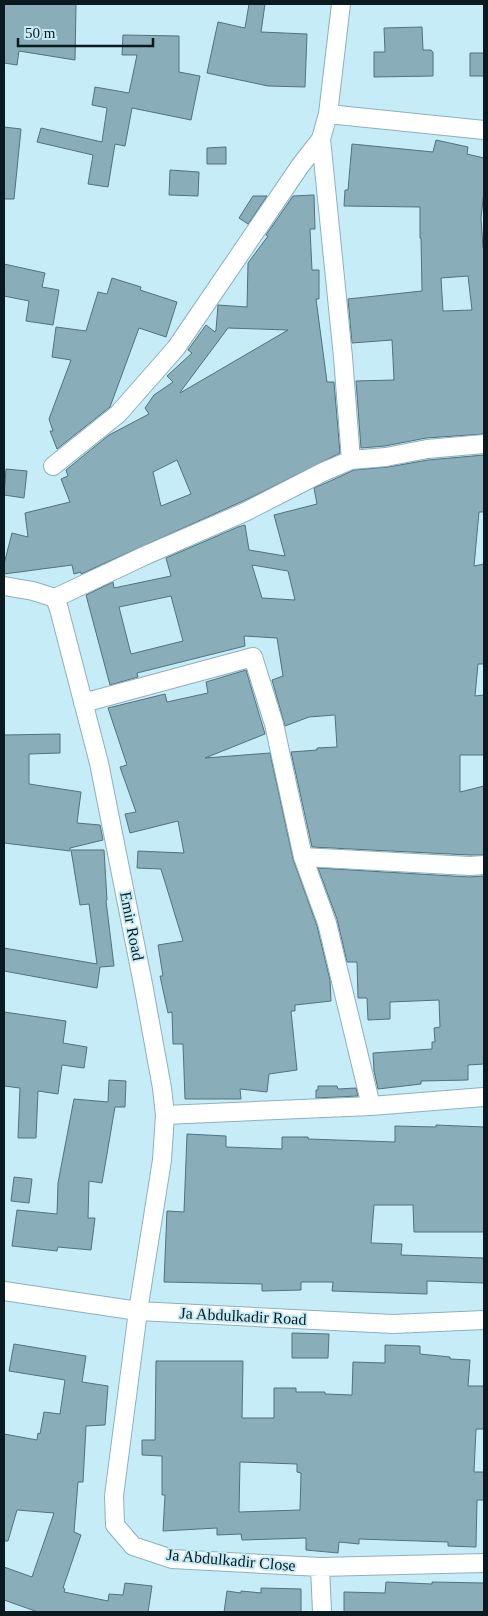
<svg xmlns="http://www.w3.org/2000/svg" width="488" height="1616" font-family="Georgia,serif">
<rect width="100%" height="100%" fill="#c6ecf8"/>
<path fill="#89aeb9" stroke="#50737d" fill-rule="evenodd" d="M4,4H76L75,60L19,51L17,65L4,63Z
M249,4H265L261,32L307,34L305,87L268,86L207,73L218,22L245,28Z
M422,27L423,50H431L433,52V76L374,77V52H385L384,28Z
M123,35L179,36V72L200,76L191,120L132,108L125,146L115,144L108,187L88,184L93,155L37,142L41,128L102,142L107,108L92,105L95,87L129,93L137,55H122Z
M470,53H484V76H470Z
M4,127L21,129L14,199H4Z
M436,140L468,147L467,154L484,158V191L481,218L483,248L484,247V434L426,438L385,446L361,448L356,381L394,380L393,359L392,340L352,343L348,299L422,291L421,238H420V207L344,206L345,190H348L352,144L433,152ZM468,276L472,310L443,311L441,278Z
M226,147V164H207V148Z
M170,170L199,172L198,196L169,195Z
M314,195L315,229H310L312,270H319V299H316L327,382H334L340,453L254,496L81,574V572L74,574L72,565L4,574V564L12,533L28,537L25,513L70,502L61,479L68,476L66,470L109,435L149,414L145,408L154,395L173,382L167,376L192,353L188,350L206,325L215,332L216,330L218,305L247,307L248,263L268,236L266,235L293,196ZM228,328L288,330L180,393L181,391ZM177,460L191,494L161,506L153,472Z
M253,196H267L248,224L239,218Z
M4,264L45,273L42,287L59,290L53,325L26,321L29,301L4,296Z
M112,278L141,287L140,290L177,302L166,337L139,328L110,407L57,449L50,431H53L49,419L71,360L52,357L56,327L86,331L98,292L107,294Z
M484,455V512H479L474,566L484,564V664H478L475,696L484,695V755H460V792L484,786V855H470L312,847L291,752L317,750V748L337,747L335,715L309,717L285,726L272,680L283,676L277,638L244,636L245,646L137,673L138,677L110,685L86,595L113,582L114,588L171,576L166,558L238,527L245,525L249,550L285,556L274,515L317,504L314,488L328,482L354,470L388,467L428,460ZM252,565L288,571L295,600L262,598ZM171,596L183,641L131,654L119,607Z
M6,469L27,471L24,498L4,495Z
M246,670L265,734L205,758L270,753L293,859L317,926L330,980L331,1001L295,1005V1011H291L297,1070L269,1074L267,1092L240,1089L241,1099H185L183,1044H173L172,1012L168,1013L160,976H163L158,945L183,941L161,869L137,868L138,851L184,853L178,821L130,833L125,814L136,812L120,767L127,765L108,708L165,694L167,702L208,693L206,682Z
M60,734V753L29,754V784L81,792L77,823L100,825L103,840L70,848V851L4,843V735Z
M71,850H104L107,900L106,901L114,966L100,967L97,988L4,971V948L97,964L89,904L80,905Z
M318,868L469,877L484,876V1064L468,1065V1080L421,1081V1084L378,1089L374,1071L373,1053L432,1049V1042H435L434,1028L440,1027L439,1000L390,1002V1019L368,1020L367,998H358L357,962H347L337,919Z
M4,1012L66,1021L63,1043L87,1047L84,1068L62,1065L58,1094L38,1091L36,1138H18L20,1088L4,1086Z
M109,1080L126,1081L125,1107H115L102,1183L89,1181L88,1218H95L91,1250L58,1247L57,1251L12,1246L17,1210L57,1214L58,1183L74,1099L108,1102Z
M318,1086H337L338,1089L356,1088L358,1096L316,1098V1090H318Z
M436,1125L484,1127V1232H414L413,1205H374L371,1243L402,1244L401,1255L484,1258V1283L427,1281V1294L332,1291L333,1282H301V1290L262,1291V1284L164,1282L167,1211L184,1212L187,1134L226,1136V1147L282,1149V1137H308V1139L395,1142V1126L436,1127Z
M14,1177L32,1179L29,1203L11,1201Z
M292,1333L329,1334L328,1358H292Z
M14,1344L86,1356L82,1382L108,1386L105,1425L86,1426L83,1482H78L74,1532L81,1535L63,1588L65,1589L64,1592L108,1601L109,1594L123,1595L125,1583L152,1586L148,1612H38L4,1600V1567L32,1577L54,1513L17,1510L8,1541H4V1434L37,1440L38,1433L40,1434L44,1412L60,1414L65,1380L9,1371Z
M385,1345L420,1346V1354L450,1357V1359L470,1360L468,1386H484V1429H476L474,1472H484V1500H477L476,1547L448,1546V1542L359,1539V1544L339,1542L338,1553L306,1550V1538L242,1540L241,1534L217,1535V1528L163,1531L165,1495H162V1456L142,1455V1440H155L156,1361H243L242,1418H274V1388H296V1392H325V1394L352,1395L353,1362L385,1363ZM240,1462L297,1464V1472L301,1473L300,1510L239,1512Z
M386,1582L432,1584V1582L484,1583V1612H344V1592L385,1593Z
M261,1588L301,1589V1612H224L227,1591L241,1593V1591L261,1593Z"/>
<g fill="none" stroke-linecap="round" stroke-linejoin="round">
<defs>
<path id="minor" d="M328,114L484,130
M321,139L343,357L351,460
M53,466L118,414L176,348L300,166L321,139L328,114L341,4
M4,586L33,591L55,598L59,609L99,763L143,984L162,1088L165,1115L162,1160L138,1311L114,1496L115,1525L133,1546L172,1559L320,1567L484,1563
M55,598L144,556L245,512L323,472L351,460L386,457L427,449L484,444
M83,703L253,657L274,724L303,857L327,923L371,1106
M303,857L470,866L484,865
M165,1115L371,1106L484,1097
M4,1291L138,1311L393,1324L484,1320
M320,1567L322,1612"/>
</defs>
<use href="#minor" stroke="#8cb1bc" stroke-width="20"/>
<use href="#minor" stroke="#fff" stroke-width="18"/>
</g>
<g text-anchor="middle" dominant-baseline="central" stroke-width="4" stroke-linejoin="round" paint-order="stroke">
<g font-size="16" fill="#0b1a1e" stroke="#c6ecf8">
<text transform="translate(132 926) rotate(79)">Emir Road</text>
<text transform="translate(243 1316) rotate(3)">Ja Abdulkadir Road</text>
<text transform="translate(231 1560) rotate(5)">Ja Abdulkadir Close</text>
</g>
</g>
<rect width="488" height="1616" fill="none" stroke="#0b1a1e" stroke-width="10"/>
<path d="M18 38v8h135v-8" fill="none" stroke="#0b1a1e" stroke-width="2.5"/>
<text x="25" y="38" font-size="15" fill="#0b1a1e" stroke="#c6ecf8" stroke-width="4" paint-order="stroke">50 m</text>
</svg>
